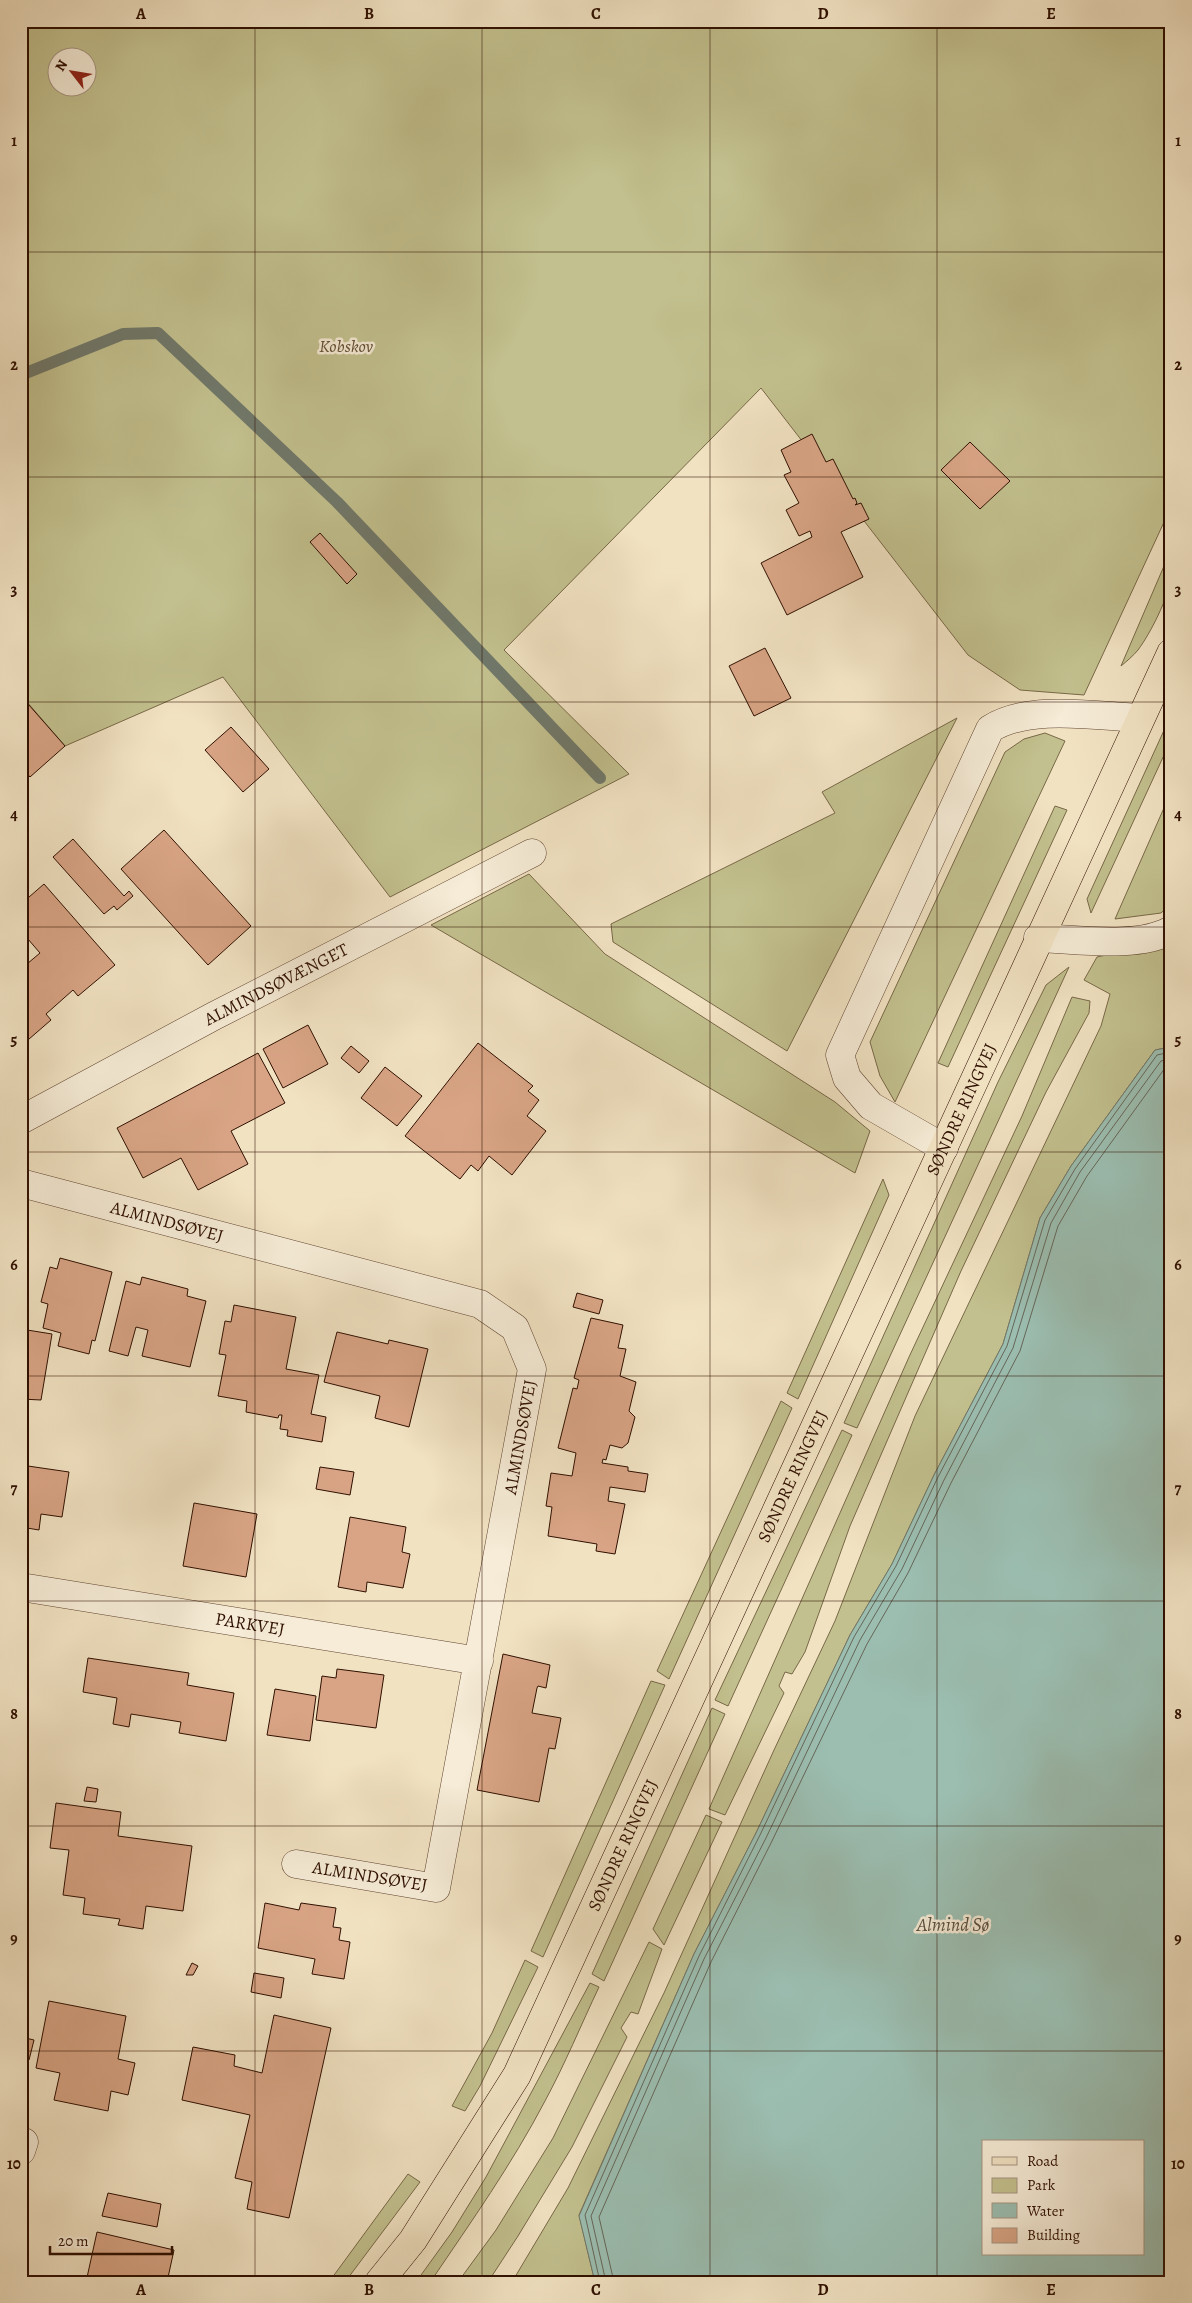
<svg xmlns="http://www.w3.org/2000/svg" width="1192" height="2303" font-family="Alegreya,serif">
<rect width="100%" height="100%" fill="#f1e2c2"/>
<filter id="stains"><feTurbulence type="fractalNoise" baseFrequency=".004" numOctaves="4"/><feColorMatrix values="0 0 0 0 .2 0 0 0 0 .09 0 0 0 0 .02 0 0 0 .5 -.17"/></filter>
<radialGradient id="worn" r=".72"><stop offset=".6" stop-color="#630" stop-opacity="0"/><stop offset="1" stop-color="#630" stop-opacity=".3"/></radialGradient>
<path fill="#c2c08e" stroke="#786847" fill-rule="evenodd" d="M21,21H1171V507L1084,695L1020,690L968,655L761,388L504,650L629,774L390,897L223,677L65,746L21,695ZM58,58H88V88H58Z
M1164,566L1171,577C1169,597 1150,634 1138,650C1133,656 1127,661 1121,666Z
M1171,715V740L1091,913L1087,899Z
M957,718L787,1051L613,942L611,924L835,813L822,792Z
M1045,733L1065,741L895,1102L880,1076L870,1042L1005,752L1024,739Z
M1171,792V904L1161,913L1115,919Z
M1055,806L1067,810L948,1067L938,1063Z
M529,874L605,954L835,1102L870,1131L855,1173L431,925Z
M1171,941V1047L1155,1050L1071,1166L1040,1218L1003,1344L934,1475L892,1564L850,1635L756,1833L694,1954L579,2215L595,2282H512L568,2188L664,1993L774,1750L835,1621L915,1416L1101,1026L1110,994L1084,980L1097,957Z
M1069,967L857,1428L844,1423L998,1082L1046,985Z
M1072,997L1090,1001L1089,1013L1046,1092L961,1271L850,1526L805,1652L792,1674L785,1672L779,1686L784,1693L725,1815L709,1809L909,1357L1022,1116Z
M883,1179L889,1195L798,1399L787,1393Z
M781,1401L792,1408L669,1679L657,1671Z
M842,1430L852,1435L728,1706L715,1700Z
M651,1681L665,1685L543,1957L531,1951Z
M712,1708L725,1714L604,1981L592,1974Z
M706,1815L722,1822L664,1945L653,1929Z
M649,1942L662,1949L638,2014L631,2012L621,2028L627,2037L572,2147L518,2236L488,2282H458L496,2230L553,2138Z
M525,1960L538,1967L480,2086L465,2111L452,2106L492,2033Z
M590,1983L599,1987C581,2025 565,2064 545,2101C512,2164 471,2222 431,2281L416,2282L452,2232L486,2177Z
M408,2174L420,2182L345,2282H329Z"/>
<path fill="#9bbeb1" stroke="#70786a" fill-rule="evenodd" d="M1171,1047V2282H595L579,2216L694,1954L756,1833L850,1635L892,1564L934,1475L1003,1344L1040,1218L1071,1166L1155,1050ZM983,2142H1143V2254H983Z"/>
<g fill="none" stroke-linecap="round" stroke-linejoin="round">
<path stroke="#656658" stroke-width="1" d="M600,2282L585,2215L699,1956L760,1835L854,1637L896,1566L938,1477L1007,1346L1045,1220L1075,1169L1157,1055L1171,1052
M606,2282L591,2216L704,1959L766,1838L860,1640L902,1569L944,1480L1013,1348L1051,1223L1080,1172L1161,1061L1171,1058
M614,2282L599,2217L711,1962L772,1841L867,1644L908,1573L951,1483L1020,1351L1058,1226L1087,1176L1165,1068L1171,1066"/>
<path stroke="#70786a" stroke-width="12" d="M21,375L123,334L158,333L337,502L600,778"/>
</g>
<path fill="#d8a485" stroke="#2f0f00" d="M812,434L826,462L833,459L853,499L855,498L857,503L855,505L861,503L869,519L841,532L863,577L787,615L761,563L812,537L810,531L799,536L786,510L799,503L784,475L791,472L781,450Z
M970,442L1010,481L980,509L941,470Z
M320,533L357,574L347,584L310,542Z
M765,648L791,698L754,716L729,666Z
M21,696L65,746L30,777L21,767Z
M231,727L269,769L243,792L205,750Z
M164,830L251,926L208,965L121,869Z
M73,839L124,896L129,891L133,896L117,910L114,906L104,914L53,857Z
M44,884L115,965L78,996L73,990L46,1014L51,1020L21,1046V969L40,953L21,931V904Z
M308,1025L328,1064L283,1088L263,1049Z
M478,1043L533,1086L528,1091L539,1100L527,1116L546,1131L512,1175L489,1156L478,1171L471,1165L460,1179L405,1136Z
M351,1046L369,1061L359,1073L341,1058Z
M258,1053L285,1103L231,1131L248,1164L198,1190L181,1158L143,1178L117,1128Z
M385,1067L422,1096L397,1126L361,1098Z
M21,1253L27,1254L21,1286Z
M60,1258L112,1272L95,1341L92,1340L89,1354L58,1346L61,1333L43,1328L48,1304L41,1302L50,1267L57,1269Z
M142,1277L188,1289L187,1296L206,1301L190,1367L142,1356L148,1330L136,1327L128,1356L109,1351L126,1281L140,1285Z
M577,1293L603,1300L599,1314L573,1307Z
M234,1305L296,1317L286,1369L319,1375L311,1414L326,1417L322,1442L287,1436L288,1430L280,1429L282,1415H279L278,1418L246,1412L247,1401L218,1396L226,1355L219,1354L225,1321L231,1322Z
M591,1318L623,1325L618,1348L626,1349L620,1376L636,1382L629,1411L635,1417L628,1443L622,1448L610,1445L606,1460L603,1459L602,1463L628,1467V1471L648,1474L645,1492L610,1487L608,1501L625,1504L615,1554L596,1551L597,1544L548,1536L552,1507L546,1506L551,1473L572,1476L576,1453L558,1448L573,1388L577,1389L579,1380L574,1378Z
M21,1329L52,1334L41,1400L21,1399Z
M337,1332L388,1344L389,1340L428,1349L409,1427L375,1418L380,1396L324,1382Z
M21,1465L69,1472L62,1517L41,1514L39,1530L21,1527Z
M320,1467L354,1472L350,1495L316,1489Z
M194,1503L257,1514L246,1577L183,1566Z
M350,1517L406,1527L402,1552L410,1554L403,1588L367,1582L366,1592L338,1587Z
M503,1654L550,1665L546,1688L538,1686L537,1688L532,1713L561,1718L555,1749L549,1748L539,1802L477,1790Z
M88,1658L189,1673L187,1685L234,1693L226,1741L179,1733L181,1722L131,1714L129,1727L113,1724L117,1698L83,1692Z
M337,1669L384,1675L376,1728L316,1720L322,1676L336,1678Z
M275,1689L316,1696L310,1741L267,1735Z
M87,1787L98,1789L96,1802L84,1801Z
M56,1803L121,1812L118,1836L192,1846L183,1911L146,1906L143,1929L118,1925L120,1919L83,1914L85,1898L63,1895L69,1850L50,1848Z
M265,1903L299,1910L301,1903L336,1908L333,1927L341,1928L339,1940L350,1942L344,1979L312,1974L315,1959L258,1948Z
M192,1963L198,1966L193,1975H186Z
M254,1973L284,1978L281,1998L251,1992Z
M49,2001L126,2016L118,2059L135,2063L128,2095L111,2091L108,2111L54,2100L60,2073L36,2068Z
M274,2015L331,2028L289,2218L247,2209L252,2182L235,2178L250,2115L182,2100L193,2047L235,2055L234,2066L262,2073Z
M21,2037L34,2040L29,2060L21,2059Z
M108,2193L161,2204L157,2227L102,2216Z
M97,2232L174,2250L167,2282H86Z"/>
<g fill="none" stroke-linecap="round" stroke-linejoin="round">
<defs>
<g id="minor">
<path d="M1038,938C1075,939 1139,949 1171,930"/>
<path id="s1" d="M21,1120L214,1016L532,853"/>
<path d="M944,1148L871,1106L847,1078L840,1055L990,729C1029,704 1095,716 1140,718"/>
<path id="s2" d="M21,1183L480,1304L515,1328L532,1369L436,1888L296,1864"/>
<path id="s3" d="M21,1587L479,1661"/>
<path d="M21,2151L24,2142"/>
</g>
<g id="major">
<path id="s4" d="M379,2282L413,2240L517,2075L1171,653"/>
</g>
</defs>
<use href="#minor" stroke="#604430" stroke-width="29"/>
<use href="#major" stroke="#2f0f00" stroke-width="29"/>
<use href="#minor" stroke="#f6ecd7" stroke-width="28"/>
<use href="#major" stroke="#f1e2c2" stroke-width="28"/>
</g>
<path fill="none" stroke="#2f0f00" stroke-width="1" stroke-opacity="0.55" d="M255,21V2282M482,21V2282M710,21V2282M937,21V2282M21,252H1171M21,477H1171M21,702H1171M21,927H1171M21,1152H1171M21,1376H1171M21,1601H1171M21,1826H1171M21,2051H1171"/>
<g text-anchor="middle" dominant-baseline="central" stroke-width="5" stroke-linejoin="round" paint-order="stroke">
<g font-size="18" font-style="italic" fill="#624d32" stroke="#f6ecd7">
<text x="346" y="346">Kobskov</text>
</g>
<g font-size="18" fill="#2f0f00" stroke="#f6ecd7">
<text stroke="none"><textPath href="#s1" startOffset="289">ALMINDSØVÆNGET</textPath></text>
<text stroke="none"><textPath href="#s4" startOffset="1312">SØNDRE RINGVEJ</textPath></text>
<text stroke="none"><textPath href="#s2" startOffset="151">ALMINDSØVEJ</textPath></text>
<text transform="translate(520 1437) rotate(-80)">ALMINDSØVEJ</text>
<text stroke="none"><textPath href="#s4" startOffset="908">SØNDRE RINGVEJ</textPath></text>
<text stroke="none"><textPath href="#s3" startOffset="232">PARKVEJ</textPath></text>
<text stroke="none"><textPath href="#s4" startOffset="502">SØNDRE RINGVEJ</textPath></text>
<text transform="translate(370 1876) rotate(9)">ALMINDSØVEJ</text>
</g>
<g font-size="19" font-style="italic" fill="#554c3e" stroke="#f6ecd7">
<text x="953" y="1925">Almind Sø</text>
</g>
</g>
<rect width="1192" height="2303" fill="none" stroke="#f1e2c2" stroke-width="55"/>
<rect x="982" y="2140" width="162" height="115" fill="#f6ecd7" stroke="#a69481"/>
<rect x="992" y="2157" width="25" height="8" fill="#f1e2c2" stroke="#a69481"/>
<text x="1027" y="2166" font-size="15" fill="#2f0f00">Road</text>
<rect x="992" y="2178" width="25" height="15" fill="#c2c08e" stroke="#a69481"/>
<text x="1027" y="2190" font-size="15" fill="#2f0f00">Park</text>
<rect x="992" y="2203" width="25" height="15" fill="#9bbeb1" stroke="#a69481"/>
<text x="1027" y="2216" font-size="15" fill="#2f0f00">Water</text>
<rect x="992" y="2228" width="25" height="15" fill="#d8a485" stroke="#a69481"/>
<text x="1027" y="2240" font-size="15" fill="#2f0f00">Building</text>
<g transform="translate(72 72) rotate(301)"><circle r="24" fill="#f6ecd7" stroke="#a69481"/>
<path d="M0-4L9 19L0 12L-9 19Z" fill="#8f2418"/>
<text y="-8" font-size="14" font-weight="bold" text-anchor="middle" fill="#2f0f00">N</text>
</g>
<path d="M50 2246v8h122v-8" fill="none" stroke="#2f0f00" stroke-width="2.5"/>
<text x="58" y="2246" font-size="15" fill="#2f0f00" stroke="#f6ecd7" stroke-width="4" paint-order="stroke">20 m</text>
<rect x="28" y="28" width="1136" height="2248" fill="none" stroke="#2f0f00" stroke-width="2"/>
<g font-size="16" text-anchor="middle" font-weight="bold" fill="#2f0f00">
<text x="141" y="19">A</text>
<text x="369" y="19">B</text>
<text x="596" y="19">C</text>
<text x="823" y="19">D</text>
<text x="1051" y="19">E</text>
<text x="14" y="146">1</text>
<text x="1178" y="146">1</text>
<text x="14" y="370">2</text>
<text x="1178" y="370">2</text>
<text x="14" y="595">3</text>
<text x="1178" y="595">3</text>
<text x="14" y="820">4</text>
<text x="1178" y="820">4</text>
<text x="14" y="1045">5</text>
<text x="1178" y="1045">5</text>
<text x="14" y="1270">6</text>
<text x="1178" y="1270">6</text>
<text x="14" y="1494">7</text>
<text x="1178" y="1494">7</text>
<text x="14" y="1719">8</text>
<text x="1178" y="1719">8</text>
<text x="14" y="1944">9</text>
<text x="1178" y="1944">9</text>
<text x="14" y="2169">10</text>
<text x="1178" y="2169">10</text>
<text x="141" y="2295">A</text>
<text x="369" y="2295">B</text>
<text x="596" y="2295">C</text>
<text x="823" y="2295">D</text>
<text x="1051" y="2295">E</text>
</g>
<rect width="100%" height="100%" filter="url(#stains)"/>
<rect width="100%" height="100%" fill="url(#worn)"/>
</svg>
